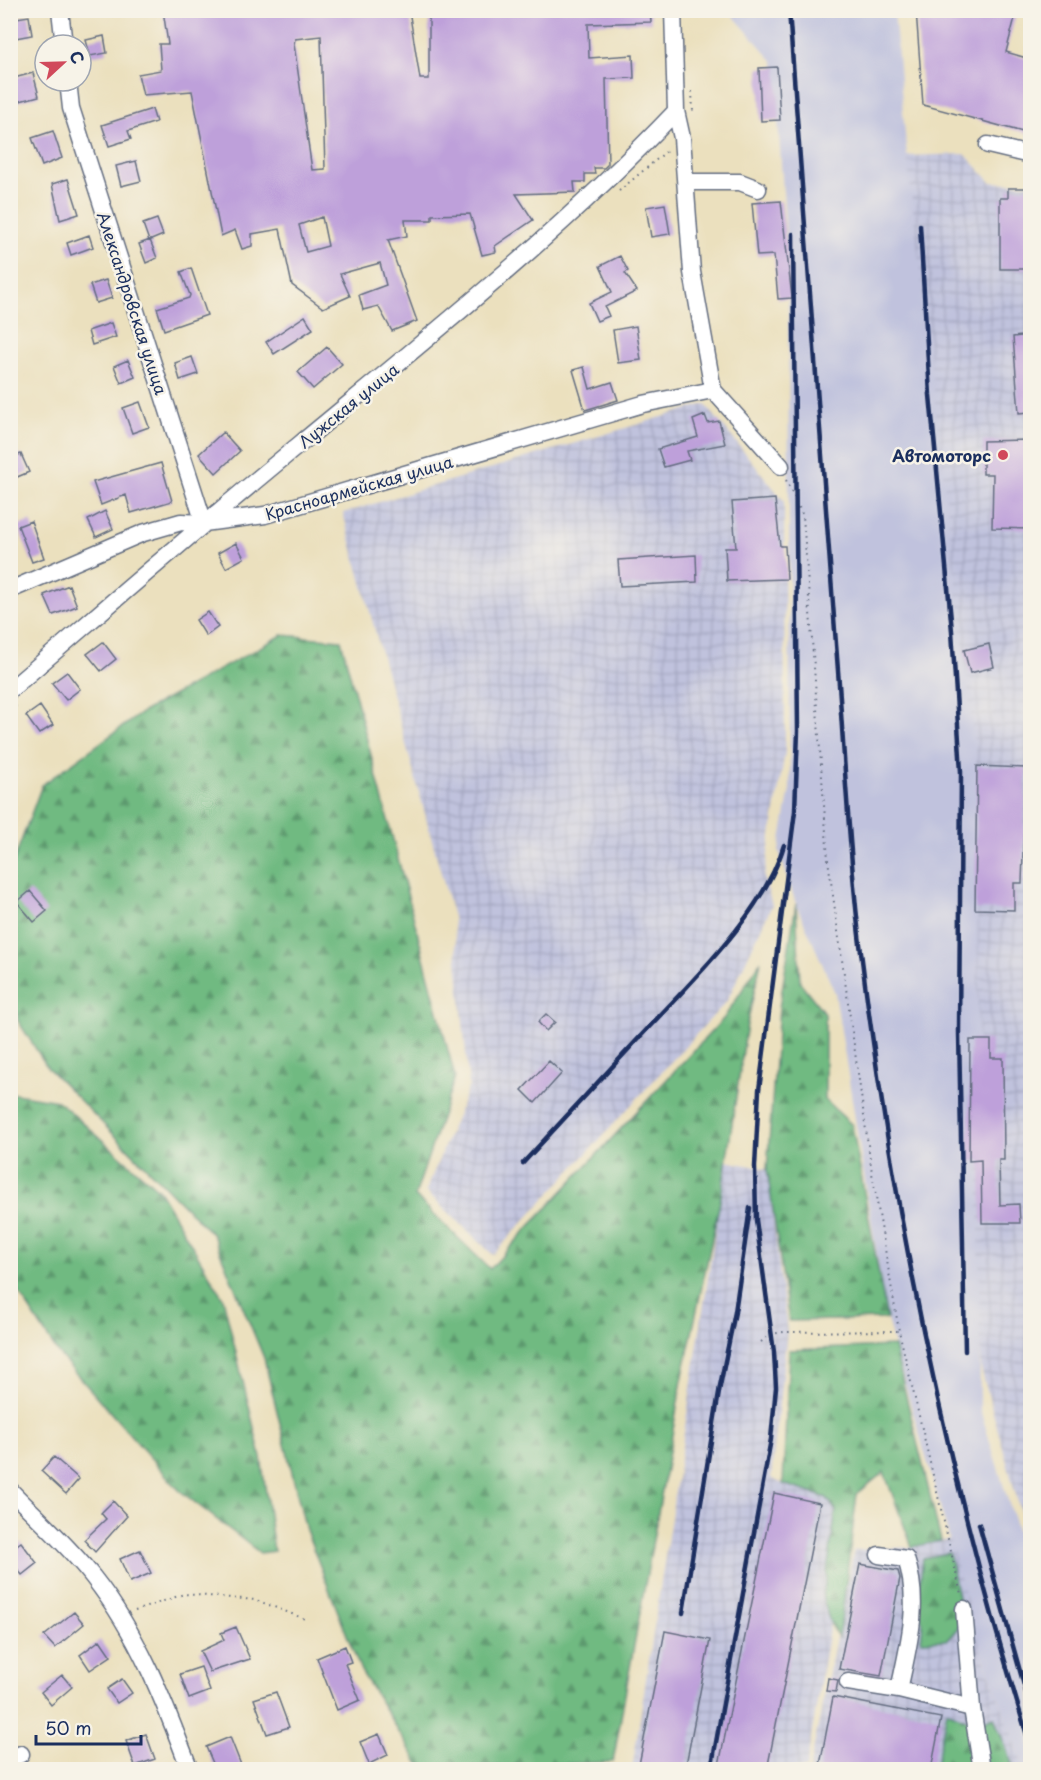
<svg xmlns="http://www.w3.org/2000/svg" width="1041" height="1780" font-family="'Playpen Sans',sans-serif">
<defs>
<pattern id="industrial-grid" width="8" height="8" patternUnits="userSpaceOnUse" patternTransform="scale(1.5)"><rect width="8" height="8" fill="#c0c2dd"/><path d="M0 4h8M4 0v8" fill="none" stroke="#a4a7c0"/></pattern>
<pattern id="forest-firs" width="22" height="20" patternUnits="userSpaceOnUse" patternTransform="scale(1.5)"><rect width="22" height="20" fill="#70ba81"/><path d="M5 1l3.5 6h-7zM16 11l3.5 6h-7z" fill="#5b986d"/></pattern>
</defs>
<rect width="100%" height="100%" fill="#f7f3e8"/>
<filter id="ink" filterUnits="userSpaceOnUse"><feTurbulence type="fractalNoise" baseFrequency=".0167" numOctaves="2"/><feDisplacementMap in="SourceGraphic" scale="12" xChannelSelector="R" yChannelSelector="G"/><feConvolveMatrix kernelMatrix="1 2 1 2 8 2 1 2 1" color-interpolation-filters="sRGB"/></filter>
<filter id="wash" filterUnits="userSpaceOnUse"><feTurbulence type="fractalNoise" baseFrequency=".008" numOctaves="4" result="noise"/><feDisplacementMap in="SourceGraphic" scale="24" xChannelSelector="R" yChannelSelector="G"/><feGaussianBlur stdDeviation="1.35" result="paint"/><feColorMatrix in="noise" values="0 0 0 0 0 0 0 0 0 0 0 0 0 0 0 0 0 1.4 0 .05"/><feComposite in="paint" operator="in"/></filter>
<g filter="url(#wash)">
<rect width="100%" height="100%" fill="#ebe0be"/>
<path fill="url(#industrial-grid)" d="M965,154L991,182L1030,184V1546L981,1369L907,156Z
M705,404L784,501L785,752L764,877L772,905L727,1001L493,1255L426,1191L469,1086L453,917L343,513Z
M726,1161L767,1169L787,1331L771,1478L783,1484L828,1498L836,1511L823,1598L830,1623L806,1769L632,1770Z
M951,1539L983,1656L1025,1769L809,1770L854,1550L912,1547Z
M573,1763V1769H503Z"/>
<path fill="#c0c2dd" d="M729,11H894L907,156L977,766L980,1409L1030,1572V1769H1025L983,1656L894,1346L887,1319L835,993L796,904L779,851L790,789L788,263L774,62Z"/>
<path fill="url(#forest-firs)" stroke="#467470" stroke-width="1.5" d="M282,635L341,640L455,1077L415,1196L490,1269L724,1018L761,961L747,1024L721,1197L682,1380L613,1762L422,1769L361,1671L306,1530L264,1358L213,1235L48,1068L18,1021L11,979L10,871L42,785L143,712Z
M796,904L800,982L825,1014V1100L852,1125L887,1319L789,1321L767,1169L779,1008Z
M10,1093L58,1101L159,1190L223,1298L261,1457L274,1551L260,1553L179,1490L58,1353L11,1280Z
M894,1346L941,1541L912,1547L884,1472L857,1494L839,1638L830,1623L823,1598L836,1511L827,1498L783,1484L789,1350Z
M949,1553L963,1622L947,1640L921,1641L923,1623L917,1606L923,1558Z
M947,1711L968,1720L978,1769L935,1770Z
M994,1717L1014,1769H987L981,1722Z"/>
<g id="blocks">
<path fill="#bea0da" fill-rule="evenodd" d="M163,10H409L420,79H429V10H650L651,22L588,24L589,58L633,55L634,78L606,79L608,164L604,168H594L595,174H585V182H574L575,192L516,194L533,220L495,246L496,252L482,255L470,214L432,215V220H405L407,236L388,240L417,321L392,331L378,306L363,310L359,295L386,285L380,263L340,274L350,296L323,308L292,285L280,229L252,234V246L242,249L235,230L221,236L192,91L143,95L138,74L161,70L159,44H168ZM321,36L325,169L312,170L294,44L295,39ZM322,217L328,246L306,252L299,225Z
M916,10H1017L1006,52L1030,59V134L923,105Z
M29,16L32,35L10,39V19Z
M104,36L107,53L90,56L86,40Z
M777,67L780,120L761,121L759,68Z
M33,73L39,96L16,102L10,79Z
M152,109L156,122L128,131L131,139L109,146L102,125Z
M53,131L62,158L42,166L32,138Z
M136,161L141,181L121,186L116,166Z
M68,179L79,214L60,220L52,184Z
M1008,188H1030V269H1000V198H1008Z
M781,201L792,298L778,299L774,255L757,256L752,203Z
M665,204L670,234L651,237L646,207Z
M157,219L163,235L149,241L143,224Z
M89,235L93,247L71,255L67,243Z
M150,240L157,258L146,263L139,244Z
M620,256L628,271L625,273L637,291L605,307L609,316L597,321L589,303L612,292L600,266Z
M191,268L207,315L164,330L157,308L189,298L190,295L181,272Z
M106,280L112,298L96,303L90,285Z
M305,316L313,329L274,354L266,342Z
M111,323L116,337L92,345L88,331Z
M636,326L641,360L618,363L613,330Z
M1030,335V412L1019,413L1013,337Z
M327,347L342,364L313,389L298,372Z
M192,357L198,374L180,380L175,363Z
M128,360L135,377L121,383L114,366Z
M584,367L590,389L612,382L618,400L585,410L573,370Z
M140,402L149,427L132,433L123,408Z
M705,415L708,423L719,421L725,444L687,451L690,460L664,467L658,449L698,437L693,420Z
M223,432L240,451L216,473L199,454Z
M1030,440V529L992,528L993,474H983V441Z
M21,454L29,472L10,480V458Z
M161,463L172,501L131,513L126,495L101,505L93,482Z
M775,499L780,546H785L787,579L727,581L725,548H736L732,502Z
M105,511L113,529L96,537L88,520Z
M31,521L44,558L32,562L18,526Z
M236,543L244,558L226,568L218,553Z
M696,555L697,582L620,586L618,560Z
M69,585L77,606L53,615L44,595Z
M208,612L218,627L206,636L196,620Z
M103,642L116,659L101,671L87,654Z
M989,644L994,667L970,673L964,650Z
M67,672L80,689L66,700L52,683Z
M40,706L53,725L39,734L26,716Z
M977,766L1026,768L1022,883H1014V910L975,909Z
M30,891L47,911L34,922L17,902Z
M546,1014L555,1022L546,1031L538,1022Z
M970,1040H991V1058H1003L1004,1160H999L1000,1205L1019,1204L1020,1223H982L981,1160L969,1161Z
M549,1061L562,1073L535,1103L522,1090Z
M54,1457L79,1479L66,1494L41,1471Z
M774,1493L820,1503L767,1770H718Z
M113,1501L127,1516L95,1552L84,1540L106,1519L101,1513Z
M21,1542L37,1563L22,1575L10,1560V1550Z
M140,1550L151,1573L130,1582L120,1559Z
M860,1564L898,1571L900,1578L881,1676L839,1669Z
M74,1612L84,1624L55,1648L44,1636Z
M236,1627L250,1659L210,1672L200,1651L224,1640L221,1633Z
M665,1631L710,1640L685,1770H638Z
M100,1640L111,1656L90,1670L80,1655Z
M345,1646L351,1662L345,1664L360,1700L337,1710L317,1658Z
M201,1667L210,1691L189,1699L180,1674Z
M62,1675L72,1687L51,1705L41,1692Z
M828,1678L838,1680L836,1692L826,1691Z
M122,1679L132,1693L117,1703L107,1689Z
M276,1692L289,1727L267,1734L254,1699Z
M833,1697L941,1718L931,1770H819Z
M146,1734L155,1759L135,1766L126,1741Z
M379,1734L388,1755L369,1764L360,1742Z
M230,1737L243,1770H216L206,1747Z"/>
</g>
</g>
<g filter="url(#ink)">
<use href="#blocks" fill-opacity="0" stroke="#646d80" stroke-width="1.5"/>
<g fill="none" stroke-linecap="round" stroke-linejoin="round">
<defs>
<path id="minor" d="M60,10L64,45
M673,10L676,111L682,138L692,272L713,390L781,466
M68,81L71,108L204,523
M988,145L1030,155
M686,182H740L758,189
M10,590L143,533L181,522L204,523L265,515L643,404L713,390
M10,690C107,607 202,524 300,444C429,337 561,232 676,111
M10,1490C38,1519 69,1546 93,1577C139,1635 164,1701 190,1770
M879,1555L906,1559C921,1603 908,1647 899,1690
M964,1609L972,1708L982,1770
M848,1682L899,1690L972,1708
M10,1759L21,1754"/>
</defs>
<use href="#minor" stroke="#646d80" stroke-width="19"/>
<path stroke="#646d80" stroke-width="2" stroke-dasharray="1.5 4.5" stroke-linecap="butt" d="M692,91L693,112
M619,191L668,150
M786,480L803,516L828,860L872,1173L899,1331L961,1594
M10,710L17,705
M761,1342L771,1334L784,1332L899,1331
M135,1611L184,1594L256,1600L305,1619"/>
<use href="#minor" stroke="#fff" stroke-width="16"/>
<path stroke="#1b2f5e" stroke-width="4.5" d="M789,10C805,222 820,433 836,644C844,744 848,845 860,944C893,1216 949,1484 1030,1745
M920,225L930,395L952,631L961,772L959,1032L965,1351
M523,1163C566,1117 608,1071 650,1026C697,976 765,910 784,845
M979,1524L1030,1707
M683,1613L720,1386L735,1312L750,1208
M711,1770L771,1439L776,1387L774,1352L756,1220L755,1167L759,1090L795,811L798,731L793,234"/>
</g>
</g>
<circle fill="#d1495b" stroke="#f7f3e8" stroke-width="2" cx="1003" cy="455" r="6"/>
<g text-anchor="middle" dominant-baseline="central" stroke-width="5" stroke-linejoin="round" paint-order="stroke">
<g font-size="16" fill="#1b2f5e" stroke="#f7f3e8">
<text transform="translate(133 303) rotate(72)">Александровская улица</text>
<text transform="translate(348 405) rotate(-39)">Лужская улица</text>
<text transform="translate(359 487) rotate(-16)">Красноармейская улица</text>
</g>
<g font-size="16" font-weight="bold" fill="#1b2f5e" stroke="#f7f3e8" text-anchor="end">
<text x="991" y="455">Автомоторс</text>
</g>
</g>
<rect width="1041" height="1780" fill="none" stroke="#f7f3e8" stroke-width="36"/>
<g transform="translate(63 63) rotate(68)"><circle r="28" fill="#f7f3e8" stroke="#9fa5b1" stroke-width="1.5"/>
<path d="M0-4.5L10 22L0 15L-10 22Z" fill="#d1495b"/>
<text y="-9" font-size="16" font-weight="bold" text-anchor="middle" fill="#1b2f5e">С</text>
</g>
<path d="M36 1735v9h105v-9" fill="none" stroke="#1b2f5e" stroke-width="3"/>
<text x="45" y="1735" font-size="18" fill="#1b2f5e" stroke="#f7f3e8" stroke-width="4.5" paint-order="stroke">50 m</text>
</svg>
